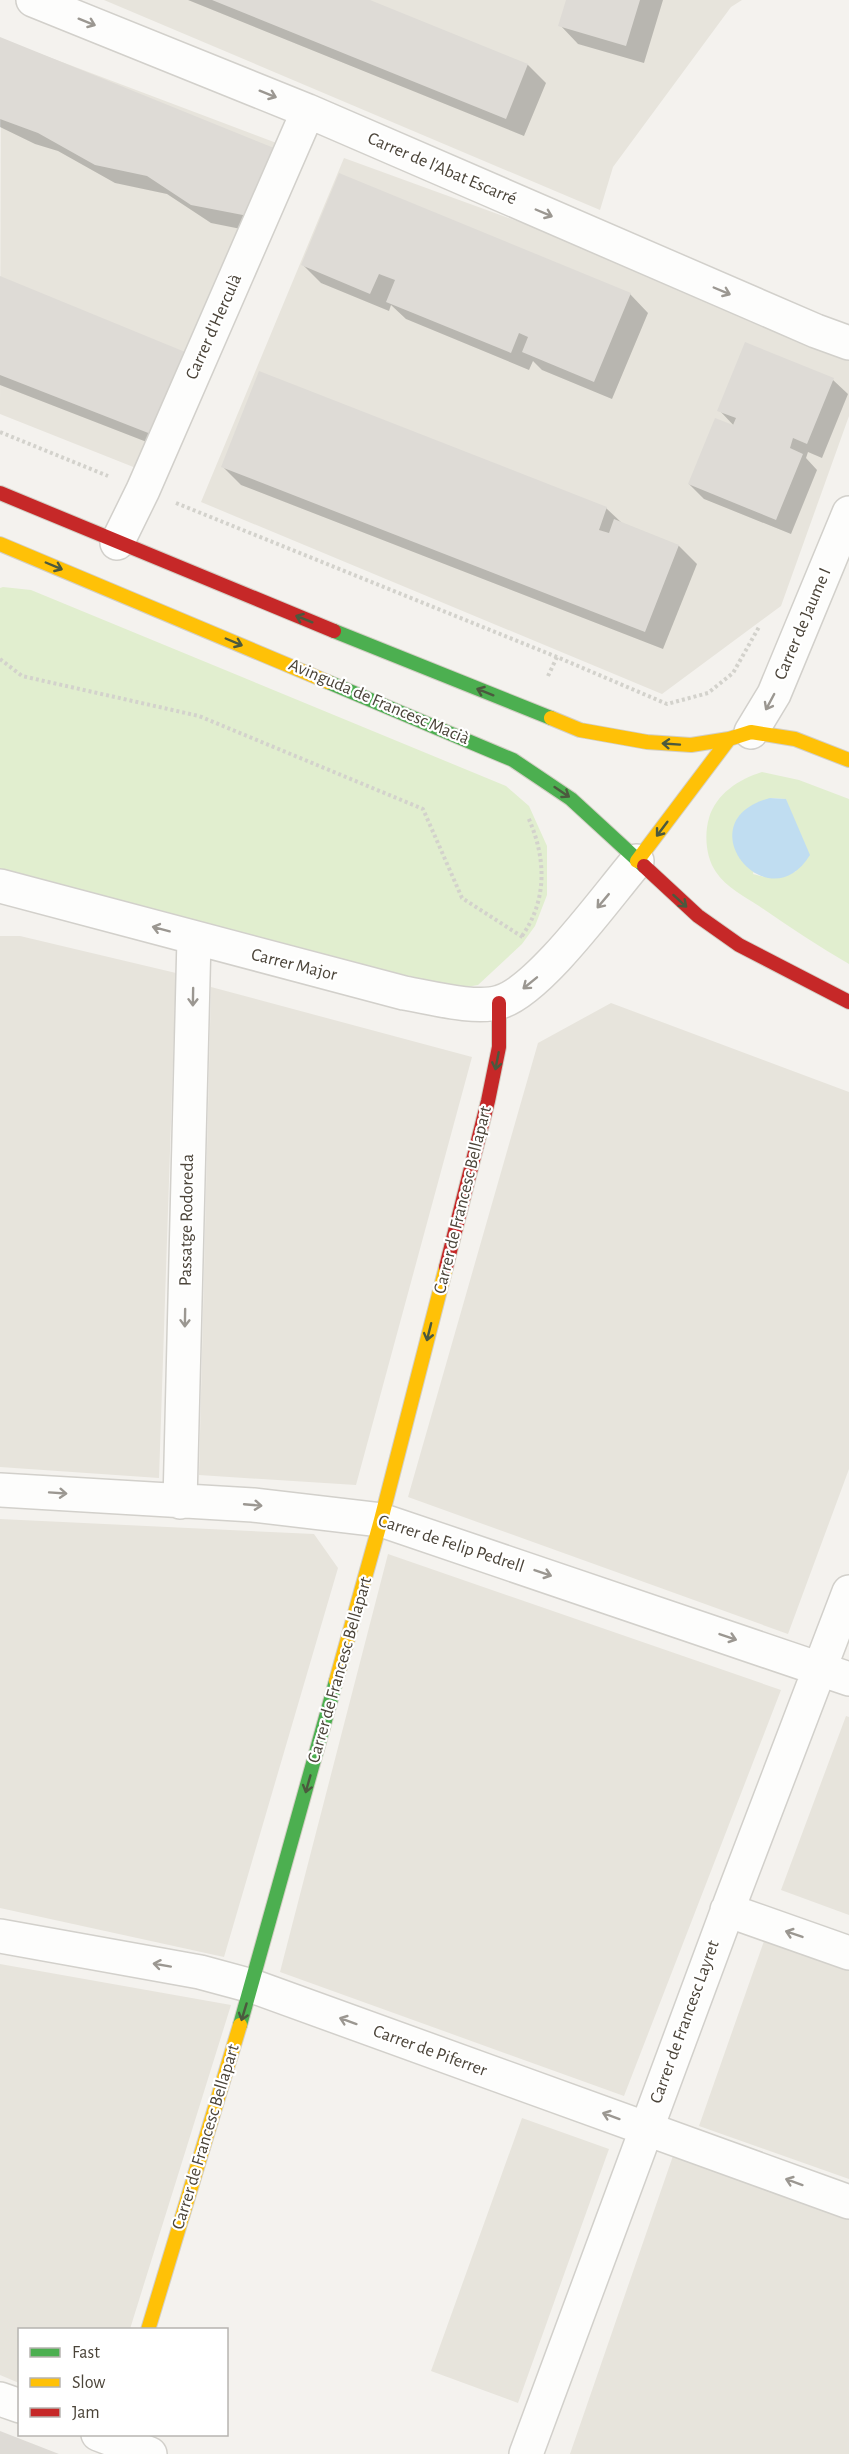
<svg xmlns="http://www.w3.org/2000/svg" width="849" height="2454" font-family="'Alegreya Sans',sans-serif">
<rect width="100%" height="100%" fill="#f4f2ee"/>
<path fill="#e7e4dc" d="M104,0H742L731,7L613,167L600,210Z
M1,39L295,150L156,476L0,414Z
M344,158L849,342V416L781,606L662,694L201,502Z
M0,936H20L176,973L159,1478L0,1467Z
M211,987L472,1057L356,1485L199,1475Z
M611,1003L849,1092V1469L788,1634L408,1497L538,1043Z
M0,1519L314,1534L338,1568L224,1957L0,1908Z
M388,1554L781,1690L624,2096L280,1972Z
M846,1716L849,1717V1915L781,1890Z
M764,1941L849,1970V2179L699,2126Z
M0,1964L231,2005L130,2329L20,2330L19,2383L0,2375Z
M522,2118L609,2149L518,2403L431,2371Z
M675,2150L849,2215V2454H570Z"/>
<path fill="#e1eecf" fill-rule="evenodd" d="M3,587L31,590L506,786L529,806L547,846V895L535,926L522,944L478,985L455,989L0,874V588Z
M762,772L799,780L849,799V964C818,946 789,927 759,906C745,897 726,887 716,872C706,858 704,835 709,818C716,794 739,779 762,772ZM770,798L786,799L796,871C781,879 769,879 753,874Z"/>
<path fill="#c0ddf1" d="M770,798L786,799L810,855C768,924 683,821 770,798Z"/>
<path fill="#0003" d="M188,0H366L528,65L546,83L524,136Z
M567,0H663L644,63L578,44L560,25Z
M0,39L273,150L266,234L211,223L167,194L115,183L58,151L35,144L0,127Z
M303,265L630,294L648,313L612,399L542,370L533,361L529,370L406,319L391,305L389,311L321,283Z
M0,278L175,453L0,385Z
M833,380L848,394L822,458L808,452L806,458L817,470L791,534L704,499L689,484L737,429L719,410Z
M223,467L606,508L623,524L679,546L697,564L663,649L241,485Z"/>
<path fill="#dedbd6" d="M212,0H370L528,64L506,119Z
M566,0H640L626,46L558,26Z
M0,37L274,148L248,216L191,205L147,176L95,165L38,133L0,119Z
M339,173L631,293L594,382L522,352L528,337L519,333L511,353L386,302L395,280L379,274L370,294L301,265Z
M0,276L190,354L156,436L0,375Z
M745,342L834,378L807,444L793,438L790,448L803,454L776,520L688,484L715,418L733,425L736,418L717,411Z
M259,371L607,507L599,530L609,533L614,519L679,545L645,632L221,467Z
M0,2431L59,2454H0Z"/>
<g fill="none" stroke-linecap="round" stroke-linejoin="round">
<defs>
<path id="street" d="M33,0L308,111L816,331L849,343
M117,543L143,490L308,111
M751,732L774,694L849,513
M0,886L404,993C429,997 476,1010 500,1002C540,990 607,896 637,861
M0,1490L253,1505L381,1520L849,1679
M180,1502L194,938
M727,1910L849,1953
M0,1936L200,1972L252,1986L849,2202
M0,2399L20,2406
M98,2434L150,2454
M526,2454L731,1901L849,1592"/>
<path id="fast" d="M334,631L551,718
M328,682L513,760L571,799L644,866
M240,2025L336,1681"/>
<path id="slow" d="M0,544L328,682
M551,718L580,730L647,742L691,745L729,739L751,732L795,739L849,760
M637,861L729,739
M336,1681L381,1520L446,1267
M148,2330L240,2025"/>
<path id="jam" d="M0,493L334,631
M644,866L698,916L739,945L849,1002
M446,1267L488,1101L499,1047V1003"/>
</defs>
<use href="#street" stroke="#d2d0cb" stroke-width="36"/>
<use href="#fast" stroke="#d3cfc5" stroke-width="16"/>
<use href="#slow" stroke="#d3cfc5" stroke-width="16"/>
<use href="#jam" stroke="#d3cfc5" stroke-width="16"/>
<path stroke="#d3d2cc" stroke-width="4" stroke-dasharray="3 3" stroke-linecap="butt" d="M0,432L108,476
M176,503L557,657L667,704L708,693L733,673L759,627
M0,659L22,676L199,716L423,809L462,898L524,938
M548,676L557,657
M522,936C548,899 546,857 528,817"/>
<use href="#street" stroke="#fdfdfc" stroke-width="33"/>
<use href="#fast" stroke="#4caf50" stroke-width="14"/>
<use href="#slow" stroke="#ffc107" stroke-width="14"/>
<use href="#jam" stroke="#c62828" stroke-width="14"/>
</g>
<defs><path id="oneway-shaft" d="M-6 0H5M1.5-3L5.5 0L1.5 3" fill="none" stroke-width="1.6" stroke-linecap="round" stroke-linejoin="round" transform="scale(1.5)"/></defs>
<g stroke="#9b9791">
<use href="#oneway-shaft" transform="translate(87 22) rotate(22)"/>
<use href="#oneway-shaft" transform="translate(268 94) rotate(22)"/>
<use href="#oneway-shaft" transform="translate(544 213) rotate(23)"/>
<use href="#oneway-shaft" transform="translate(722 291) rotate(23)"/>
<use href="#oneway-shaft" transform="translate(770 702) rotate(118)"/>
<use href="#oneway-shaft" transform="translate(603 901) rotate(130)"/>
<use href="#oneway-shaft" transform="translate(161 929) rotate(-165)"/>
<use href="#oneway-shaft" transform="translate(530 983) rotate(141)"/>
<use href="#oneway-shaft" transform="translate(193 997) rotate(91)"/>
<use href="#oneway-shaft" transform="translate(185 1318) rotate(91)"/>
<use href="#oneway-shaft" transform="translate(58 1493) rotate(4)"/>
<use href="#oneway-shaft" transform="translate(253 1505) rotate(5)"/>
<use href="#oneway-shaft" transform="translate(543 1573) rotate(19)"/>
<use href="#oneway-shaft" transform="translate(728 1637) rotate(19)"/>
<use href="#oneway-shaft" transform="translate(794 1934) rotate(-161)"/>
<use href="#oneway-shaft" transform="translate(162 1965) rotate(-170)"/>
<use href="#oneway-shaft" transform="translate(348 2021) rotate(-160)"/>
<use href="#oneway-shaft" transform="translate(611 2116) rotate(-160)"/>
<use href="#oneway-shaft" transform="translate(794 2182) rotate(-160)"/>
</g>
<g stroke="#4b593e">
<use href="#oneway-shaft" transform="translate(54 566) rotate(23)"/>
<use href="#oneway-shaft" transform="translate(304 619) rotate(-158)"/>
<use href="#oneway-shaft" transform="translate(234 642) rotate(23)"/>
<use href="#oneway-shaft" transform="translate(485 692) rotate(-158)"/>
<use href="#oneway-shaft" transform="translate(671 744) rotate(-176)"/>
<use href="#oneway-shaft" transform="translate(562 792) rotate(34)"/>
<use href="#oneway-shaft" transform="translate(662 829) rotate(127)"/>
<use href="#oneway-shaft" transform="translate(680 901) rotate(42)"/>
<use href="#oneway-shaft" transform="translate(497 1061) rotate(101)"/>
<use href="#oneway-shaft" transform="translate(429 1332) rotate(104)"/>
<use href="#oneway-shaft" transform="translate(308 1784) rotate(106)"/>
<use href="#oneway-shaft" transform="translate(244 2012) rotate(107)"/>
</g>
<g text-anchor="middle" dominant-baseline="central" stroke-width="4.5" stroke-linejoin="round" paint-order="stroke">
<g font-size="18" fill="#4b4439" stroke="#fff">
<text transform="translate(442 169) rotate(23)">Carrer de l'Abat Escarré</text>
<text transform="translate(214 327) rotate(-66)">Carrer d'Herculà</text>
<text transform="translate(803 624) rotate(-67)">Carrer de Jaume I</text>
<text transform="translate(379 702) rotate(23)">Avinguda de Francesc Macià</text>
<text transform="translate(294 965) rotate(14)">Carrer Major</text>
<text transform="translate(463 1200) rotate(-76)">Carrer de Francesc Bellapart</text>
<text transform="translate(187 1220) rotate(-89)">Passatge Rodoreda</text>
<text transform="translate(451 1544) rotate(18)">Carrer de Felip Pedrell</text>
<text transform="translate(340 1670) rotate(-74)">Carrer de Francesc Bellapart</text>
<text transform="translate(685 2022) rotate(-70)">Carrer de Francesc Layret</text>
<text transform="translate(430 2051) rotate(20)">Carrer de Piferrer</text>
<text transform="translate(206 2137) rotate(-73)">Carrer de Francesc Bellapart</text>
</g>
</g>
<rect x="18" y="2328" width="210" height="108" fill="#ffffff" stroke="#b7b4b0" stroke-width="1.5"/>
<rect x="30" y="2348" width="30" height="9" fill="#4caf50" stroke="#b7b4b0" stroke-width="1.5"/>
<text x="72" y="2358" font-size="18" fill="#4b4439">Fast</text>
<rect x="30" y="2378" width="30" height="9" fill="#ffc107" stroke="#b7b4b0" stroke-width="1.5"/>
<text x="72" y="2388" font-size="18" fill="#4b4439">Slow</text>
<rect x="30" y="2408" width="30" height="9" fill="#c62828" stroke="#b7b4b0" stroke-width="1.5"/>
<text x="72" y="2418" font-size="18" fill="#4b4439">Jam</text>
</svg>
